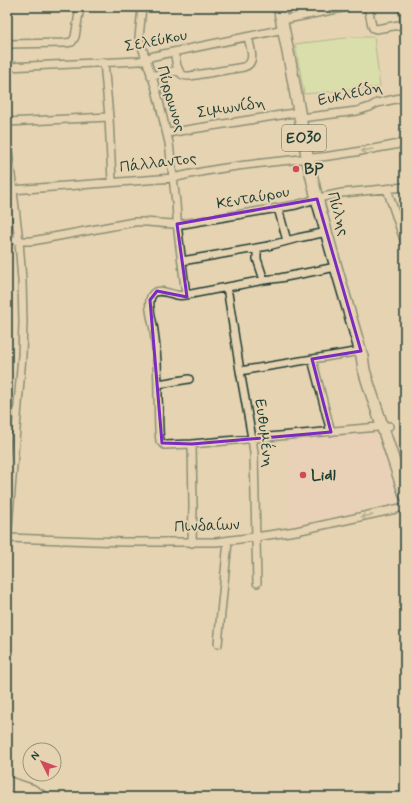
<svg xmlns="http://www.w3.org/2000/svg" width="412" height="804" font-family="Mynerve,sans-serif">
<rect width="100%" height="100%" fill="#e6d3b1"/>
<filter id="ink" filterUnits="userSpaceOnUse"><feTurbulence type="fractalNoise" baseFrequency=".025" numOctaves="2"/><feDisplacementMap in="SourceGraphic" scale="8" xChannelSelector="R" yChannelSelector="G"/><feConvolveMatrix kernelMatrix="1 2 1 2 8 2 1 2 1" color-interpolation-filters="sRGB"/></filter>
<g filter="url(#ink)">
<path fill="#edcfbe" d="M379,430L403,504L287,529V438Z"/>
<path fill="#c9eaa2" stroke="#74946b" d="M354,37H374L380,87L304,94L295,44Z"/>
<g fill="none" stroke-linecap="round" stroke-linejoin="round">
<defs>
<path id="street" d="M142,7L139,38L156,89L169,143L176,203L178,232L186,295
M368,7L372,26L373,28L376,29L405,24
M402,7L405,23
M282,20L347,7
M7,44L65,43L72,42L75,37L80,7
M174,52C176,58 176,72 183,75C184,76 188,76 190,76L244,67C257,63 250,47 248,37
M104,62L109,117L112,182
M7,67L139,61L154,56L284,29
M151,76L179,70
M301,118L357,111L370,107L377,103L405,97
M7,122L109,117
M167,133L300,112
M7,142L19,241L22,280L23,322L22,356L7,539
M387,189L405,243
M12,190L173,178C222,166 271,162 321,157C349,154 377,148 405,143
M278,208L287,241
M7,239L19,241H32L134,222C151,221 167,225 183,224L296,205L323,197L342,193L405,187
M257,248V259L264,280
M182,261L268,246L298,238L327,232
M336,267L280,278L264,280L186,295C183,295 180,296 177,295C170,294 157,287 152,295C146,303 153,322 154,331C157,353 158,376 158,398C159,412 158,427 160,441L162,443L165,445L192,444L389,426
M227,287L240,371L252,438L254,453L257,583
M312,359L331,432
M240,371L361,351
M158,384L189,379
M192,444L193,507L192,543
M7,538L124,542H216L255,537L296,531L405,507
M218,644L228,541"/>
<path id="secondary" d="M8,782L32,790L43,797
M13,787L27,797"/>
<path id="primary" d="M279,7L290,62L308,161L317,199L336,267L362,356L364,370L368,383L405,495"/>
</defs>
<use href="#street" stroke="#1f3d34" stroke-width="10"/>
<use href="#secondary" stroke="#1f3d34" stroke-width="13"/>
<use href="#primary" stroke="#1f3d34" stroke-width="14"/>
<use href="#street" stroke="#e6d3b1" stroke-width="7"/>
<use href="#secondary" stroke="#e6d3b1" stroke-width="10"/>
<use href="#primary" stroke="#e6d3b1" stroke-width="11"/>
</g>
<defs><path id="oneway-shaft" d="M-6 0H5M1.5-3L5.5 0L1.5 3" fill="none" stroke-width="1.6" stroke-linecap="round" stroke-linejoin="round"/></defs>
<g stroke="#79806c">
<use href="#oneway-shaft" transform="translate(367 150) rotate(170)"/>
<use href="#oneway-shaft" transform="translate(367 516) rotate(168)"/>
</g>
</g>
<path d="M0 0H412V804H0ZM317,199L361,351L312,359L331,432L192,444L162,443L150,300L157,291L187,297L177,224Z" fill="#e6d3b1" fill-opacity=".55" fill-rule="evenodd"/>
<path fill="none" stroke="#7b2cbf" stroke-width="3" stroke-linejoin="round" d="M317,199L361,351L312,359L331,432L192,444L162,443L150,300L157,291L187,297L177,224Z"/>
<g fill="#d1495b" stroke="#e6d3b1" stroke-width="1.5">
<circle cx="296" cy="169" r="4"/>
<circle cx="303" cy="475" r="4"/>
</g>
<g text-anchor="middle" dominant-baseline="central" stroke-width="4" stroke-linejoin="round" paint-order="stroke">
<rect fill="#e6d3b1" stroke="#5b6a5a" stroke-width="1" x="282" y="125" width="44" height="26" rx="3"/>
<g font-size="15" font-weight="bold" fill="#1f3d34">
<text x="304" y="138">ΕΟ30</text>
</g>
<g font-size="16" fill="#1f3d34" stroke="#e6d3b1">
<text transform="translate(156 41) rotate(-11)">Σελεύκου</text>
<text transform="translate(350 94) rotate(-12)">Ευκλείδη</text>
<text transform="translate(171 99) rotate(74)">Πύρρωνος</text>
<text transform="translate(231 108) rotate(-9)">Σιμωνίδη</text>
<text transform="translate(158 163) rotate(-7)">Πάλλαντος</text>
<text transform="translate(253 198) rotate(-10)">Κενταύρου</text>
<text transform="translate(338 214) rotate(75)">Πύλης</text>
<text transform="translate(264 433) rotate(83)">Ευθυμένη</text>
<text transform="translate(207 526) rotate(-2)">Πινδαίων</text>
</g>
<g font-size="16" font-weight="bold" fill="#1f3d34" stroke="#e6d3b1" text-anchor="start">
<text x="304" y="169">BP</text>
<text x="311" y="475">Lidl</text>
</g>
</g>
<rect width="412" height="804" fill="none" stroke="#e6d3b1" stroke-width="24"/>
<rect x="12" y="12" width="388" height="780" fill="none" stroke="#1f3d34" stroke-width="1.5" filter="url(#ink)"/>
<g transform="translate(42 762) rotate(312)"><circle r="19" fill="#e6d3b1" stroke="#96977f"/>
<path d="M0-3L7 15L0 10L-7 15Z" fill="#d1495b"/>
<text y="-6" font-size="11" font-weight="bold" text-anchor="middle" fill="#1f3d34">N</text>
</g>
</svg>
